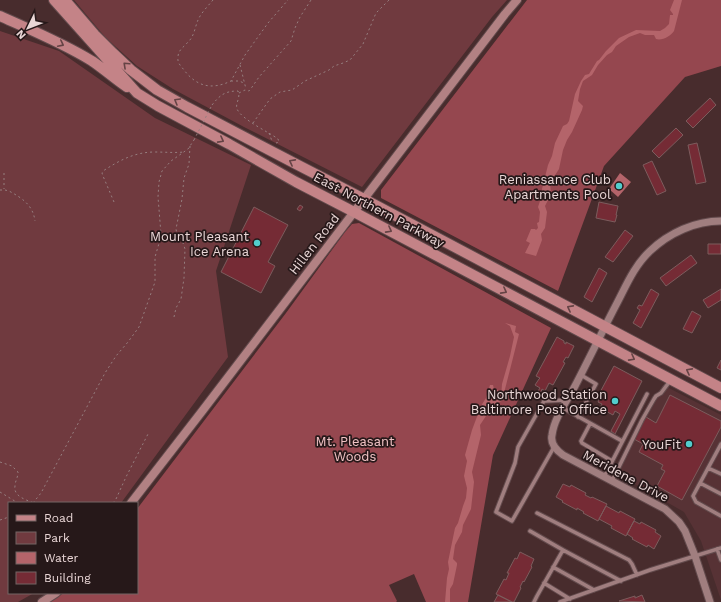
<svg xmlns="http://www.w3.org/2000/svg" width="721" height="602" font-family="'Work Sans',sans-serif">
<rect width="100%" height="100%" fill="#482c2d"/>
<path fill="#573235" d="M663,385L721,415V600L701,541L684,512L616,473Z"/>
<path fill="#703a3f" d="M74,0H507L492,17L362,187L244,127L173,89L137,66L105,37Z
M0,31L59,51L155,118L251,165L216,271L228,357L121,503H9V593H34L18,602H0Z"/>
<path fill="#95474f" d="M527,0H721V66L685,77L604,166L558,291L381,198V190Z
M359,223L551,328L493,455L468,602H426L414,574L389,585L397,601L396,602H50L64,593H137V509L286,313L345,232L352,224Z"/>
<path fill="#b4646a" d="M674,0H682L674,31C671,36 662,41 656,39L654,35H645L640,33L629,37L616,46L612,52L607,55L598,65L592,75L583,81L580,89L578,101L583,106L582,110L572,132L567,140L563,150L559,169L550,183L551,194L545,206L547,212L545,228L541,234L542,240L536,256L525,253L530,243L526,241L531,229H535L536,230L538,228L537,223L539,222L540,212L538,207L540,201L544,200L542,189L548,165L552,156L555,143L563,126L567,124L569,121L575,94L581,81L585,75L589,74L597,61L599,60L606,51L619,38L636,30L660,31L665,28L669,24L670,15H673V14L670,10Z
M620,173L631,182L618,197L609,189Z
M505,323L516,326L515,332L519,334L517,342L502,401L499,402L490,410L480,425L481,435L472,472L474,482L471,509L463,525L462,532L455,545L453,559L457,563V565L453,584L450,589V602H445L447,578L449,569L448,562L455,528L458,523L463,506L466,498L467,488L464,476L467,461L465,455L472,430L481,406L486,398L490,385H493L494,389L498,390L500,399L501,398L502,384L510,356L514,337L510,326Z"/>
<path fill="#752b35" stroke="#7c5c5d" d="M710,98L716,105L693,128L686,121Z
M676,128L683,135L659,158L652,151Z
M697,143L706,182L696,184L688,145Z
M652,161L666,191L657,195L643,165Z
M599,202L618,206L616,215H617L615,222L596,218Z
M300,205L303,207L300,211L297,209Z
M254,207L288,225L268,262L275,266L261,293L221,272Z
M625,230L633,236L613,262L605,257Z
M708,244H721V254H708Z
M691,255L697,263L666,286L660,278Z
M599,268L607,273L592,302L584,297Z
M651,289L659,294L641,328L633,323L640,310L637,308L639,305L642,306Z
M721,289V300L708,308L703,300Z
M692,311L701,316L692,333L683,329Z
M557,337L564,341V343L566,344V342L574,346L568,358L566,357L563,362L565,363L553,385L549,383L545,391L542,389L541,392L538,391L540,388L535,385L539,379L540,378L536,376Z
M721,360V370L717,368Z
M614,366L642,381L615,434L611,431L620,414L615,411L613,415L600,408L602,404L598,402L599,400L597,398Z
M670,395L721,421V427L682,500L657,486L665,471L661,469L663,465L639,452L643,444L634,439L646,417L656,423Z
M563,484L570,487L571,485L586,493L585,495L591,498L592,497L607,504L598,521L583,513L584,512L577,508V510L562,502L563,501L556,497Z
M606,506L619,513L620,511L635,519L626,536L611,528L612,526L599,519Z
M634,521L640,524L641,522L656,530L655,532L661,536L654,549L648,545L647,547L632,539L633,538L627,534Z
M520,552L534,559L531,566L532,567L524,582L523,581L520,587L521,588L514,602H512L496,594L504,579L506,580L509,573H507L515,558L517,559Z
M498,595L512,602H494Z
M642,595L645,602L619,601L635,596V598Z"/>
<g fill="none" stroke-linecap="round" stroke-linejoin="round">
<defs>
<path id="lane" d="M563,408L622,441
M578,417L596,384L581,375
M590,424L581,441L582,443L612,461
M721,444L693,496L696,502L721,516
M554,447L512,521L496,512L515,463L518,447L544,401L567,400
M708,468L721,474
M604,477L647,394
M612,481L642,420L654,399L656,396L661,393L670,381
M700,483L721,494
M537,513L629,560L632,564L637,575
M530,531L563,550
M717,549L721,560
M553,567L594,590
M544,583L570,599
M534,602L537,596L563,550L621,581
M560,602L650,570L721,548"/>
<path id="street" d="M710,602L695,556L685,531L679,522L665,509L563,455C556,450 550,444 552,435C554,418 567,401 575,386C589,359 602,332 616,305C626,286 634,266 650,251C669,233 695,221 721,221"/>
<path id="secondary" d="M131,503L203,410L505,14L517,0
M42,602L56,593"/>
<path id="primary" d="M54,0L137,93L158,106L229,144L296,182L354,212L721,406
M65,0L95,35L113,53L131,70L157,90L187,107L296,164L364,199L721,388
M0,16C31,30 63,43 92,61C104,69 115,79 127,87"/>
</defs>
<use href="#lane" stroke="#624a4c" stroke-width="5.5"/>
<use href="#street" stroke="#624a4c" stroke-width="9"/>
<use href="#secondary" stroke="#624a4c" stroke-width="10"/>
<use href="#primary" stroke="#624a4c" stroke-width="12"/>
<path stroke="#967e7f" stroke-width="1" stroke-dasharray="2 3" stroke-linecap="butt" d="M213,0C208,6 201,13 198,20C195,27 194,37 188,42C184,47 178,50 178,57C177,63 181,66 184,70C197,87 212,90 231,81L245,55L268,23L288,0
M240,65L246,89
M231,81H239L244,83
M239,93L245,90L249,91L250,90L259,77L291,41L295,28L300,17L311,0
M212,105C220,95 225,91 238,91C241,98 235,103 237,109C242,120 269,132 278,139L279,142L276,143
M253,123L270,99L280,92L292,90L305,81L329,70L334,66L343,63L350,60L363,44L376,13L389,0
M269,133L272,141
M4,173V189
M0,190H5L9,191C22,198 33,205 35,221
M114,202L103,176L102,173L103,171C120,160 135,152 155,152C165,152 174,153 184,152
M174,317L176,308L181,299L184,278L185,249L182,240L177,235L176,229L182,199L184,178L189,164L190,146
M0,462L12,466L18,472C18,478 15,481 15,486C13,496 26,500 34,503
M0,492L18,503
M33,503L41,493L105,373L116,356L128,342L139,327L155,282V257L160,240L161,234L158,197L159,182L162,171L171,161L188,149L194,140
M113,503L116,499L126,477L148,434
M0,520L9,517"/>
<use href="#lane" stroke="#a07e7f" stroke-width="3.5"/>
<use href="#street" stroke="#a07e7f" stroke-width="7"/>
<use href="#secondary" stroke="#b28183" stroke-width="8"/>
<use href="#primary" stroke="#c48387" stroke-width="10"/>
<path stroke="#967e7f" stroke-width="1" stroke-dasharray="2 3" stroke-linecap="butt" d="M194,140L212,105"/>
</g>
<defs><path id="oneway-chevron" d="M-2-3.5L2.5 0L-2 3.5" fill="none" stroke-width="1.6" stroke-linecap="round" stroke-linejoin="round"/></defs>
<g stroke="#654345">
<use href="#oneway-chevron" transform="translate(61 44) rotate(27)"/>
<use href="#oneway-chevron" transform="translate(126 65) rotate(-137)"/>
<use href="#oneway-chevron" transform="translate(177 101) rotate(-150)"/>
<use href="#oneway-chevron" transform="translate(221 140) rotate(28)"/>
<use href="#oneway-chevron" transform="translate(292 162) rotate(-152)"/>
<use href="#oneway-chevron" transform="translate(389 230) rotate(28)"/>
<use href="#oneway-chevron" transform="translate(504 291) rotate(28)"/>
<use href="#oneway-chevron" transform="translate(570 308) rotate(-152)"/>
<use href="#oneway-chevron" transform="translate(632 358) rotate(28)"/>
<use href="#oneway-chevron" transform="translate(689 371) rotate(-152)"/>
</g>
<g fill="#52cdcd" stroke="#261819" stroke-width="1.5">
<circle cx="619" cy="186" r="4"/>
<circle cx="257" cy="243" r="4"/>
<circle cx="615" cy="401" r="4"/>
<circle cx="689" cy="444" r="4"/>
</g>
<g text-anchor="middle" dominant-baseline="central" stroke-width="3.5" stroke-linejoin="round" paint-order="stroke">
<g font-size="13" fill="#e9d6d6" stroke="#261819" text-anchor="end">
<text x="611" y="179">Reniassance Club<tspan x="611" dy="15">Apartments Pool</tspan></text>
<text x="249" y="236">Mount Pleasant<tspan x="249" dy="15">Ice Arena</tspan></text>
<text x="607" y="394">Northwood Station<tspan x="607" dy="15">Baltimore Post Office</tspan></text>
<text x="681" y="444">YouFit</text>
</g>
<g font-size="13" fill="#e9d6d6" stroke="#261819">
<text transform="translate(379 210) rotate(28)">East Northern Parkway</text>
<text transform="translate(314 244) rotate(-52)">Hillen Road</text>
<text transform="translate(626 476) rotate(28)">Meridene Drive</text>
</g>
<g font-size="13" fill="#f2c3c5" stroke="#261819">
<text x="355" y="441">Mt. Pleasant<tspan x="355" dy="15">Woods</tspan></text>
</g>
</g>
<rect x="8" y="502" width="130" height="92" fill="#261819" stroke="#746465"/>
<rect x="16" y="515" width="20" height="6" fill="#c48387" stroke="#746465"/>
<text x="44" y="522" font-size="12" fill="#e9d6d6">Road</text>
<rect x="16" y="532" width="20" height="12" fill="#703a3f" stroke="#746465"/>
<text x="44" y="542" font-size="12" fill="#e9d6d6">Park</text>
<rect x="16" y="552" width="20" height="12" fill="#b4646a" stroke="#746465"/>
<text x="44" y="562" font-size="12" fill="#e9d6d6">Water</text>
<rect x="16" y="572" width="20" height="12" fill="#752b35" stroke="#746465"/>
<text x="44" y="582" font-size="12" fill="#e9d6d6">Building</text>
<g transform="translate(28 28) rotate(227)" stroke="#261819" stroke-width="3" paint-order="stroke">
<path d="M0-3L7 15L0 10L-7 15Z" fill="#e9d6d6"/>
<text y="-6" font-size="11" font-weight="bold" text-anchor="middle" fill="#e9d6d6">N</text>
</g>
</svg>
